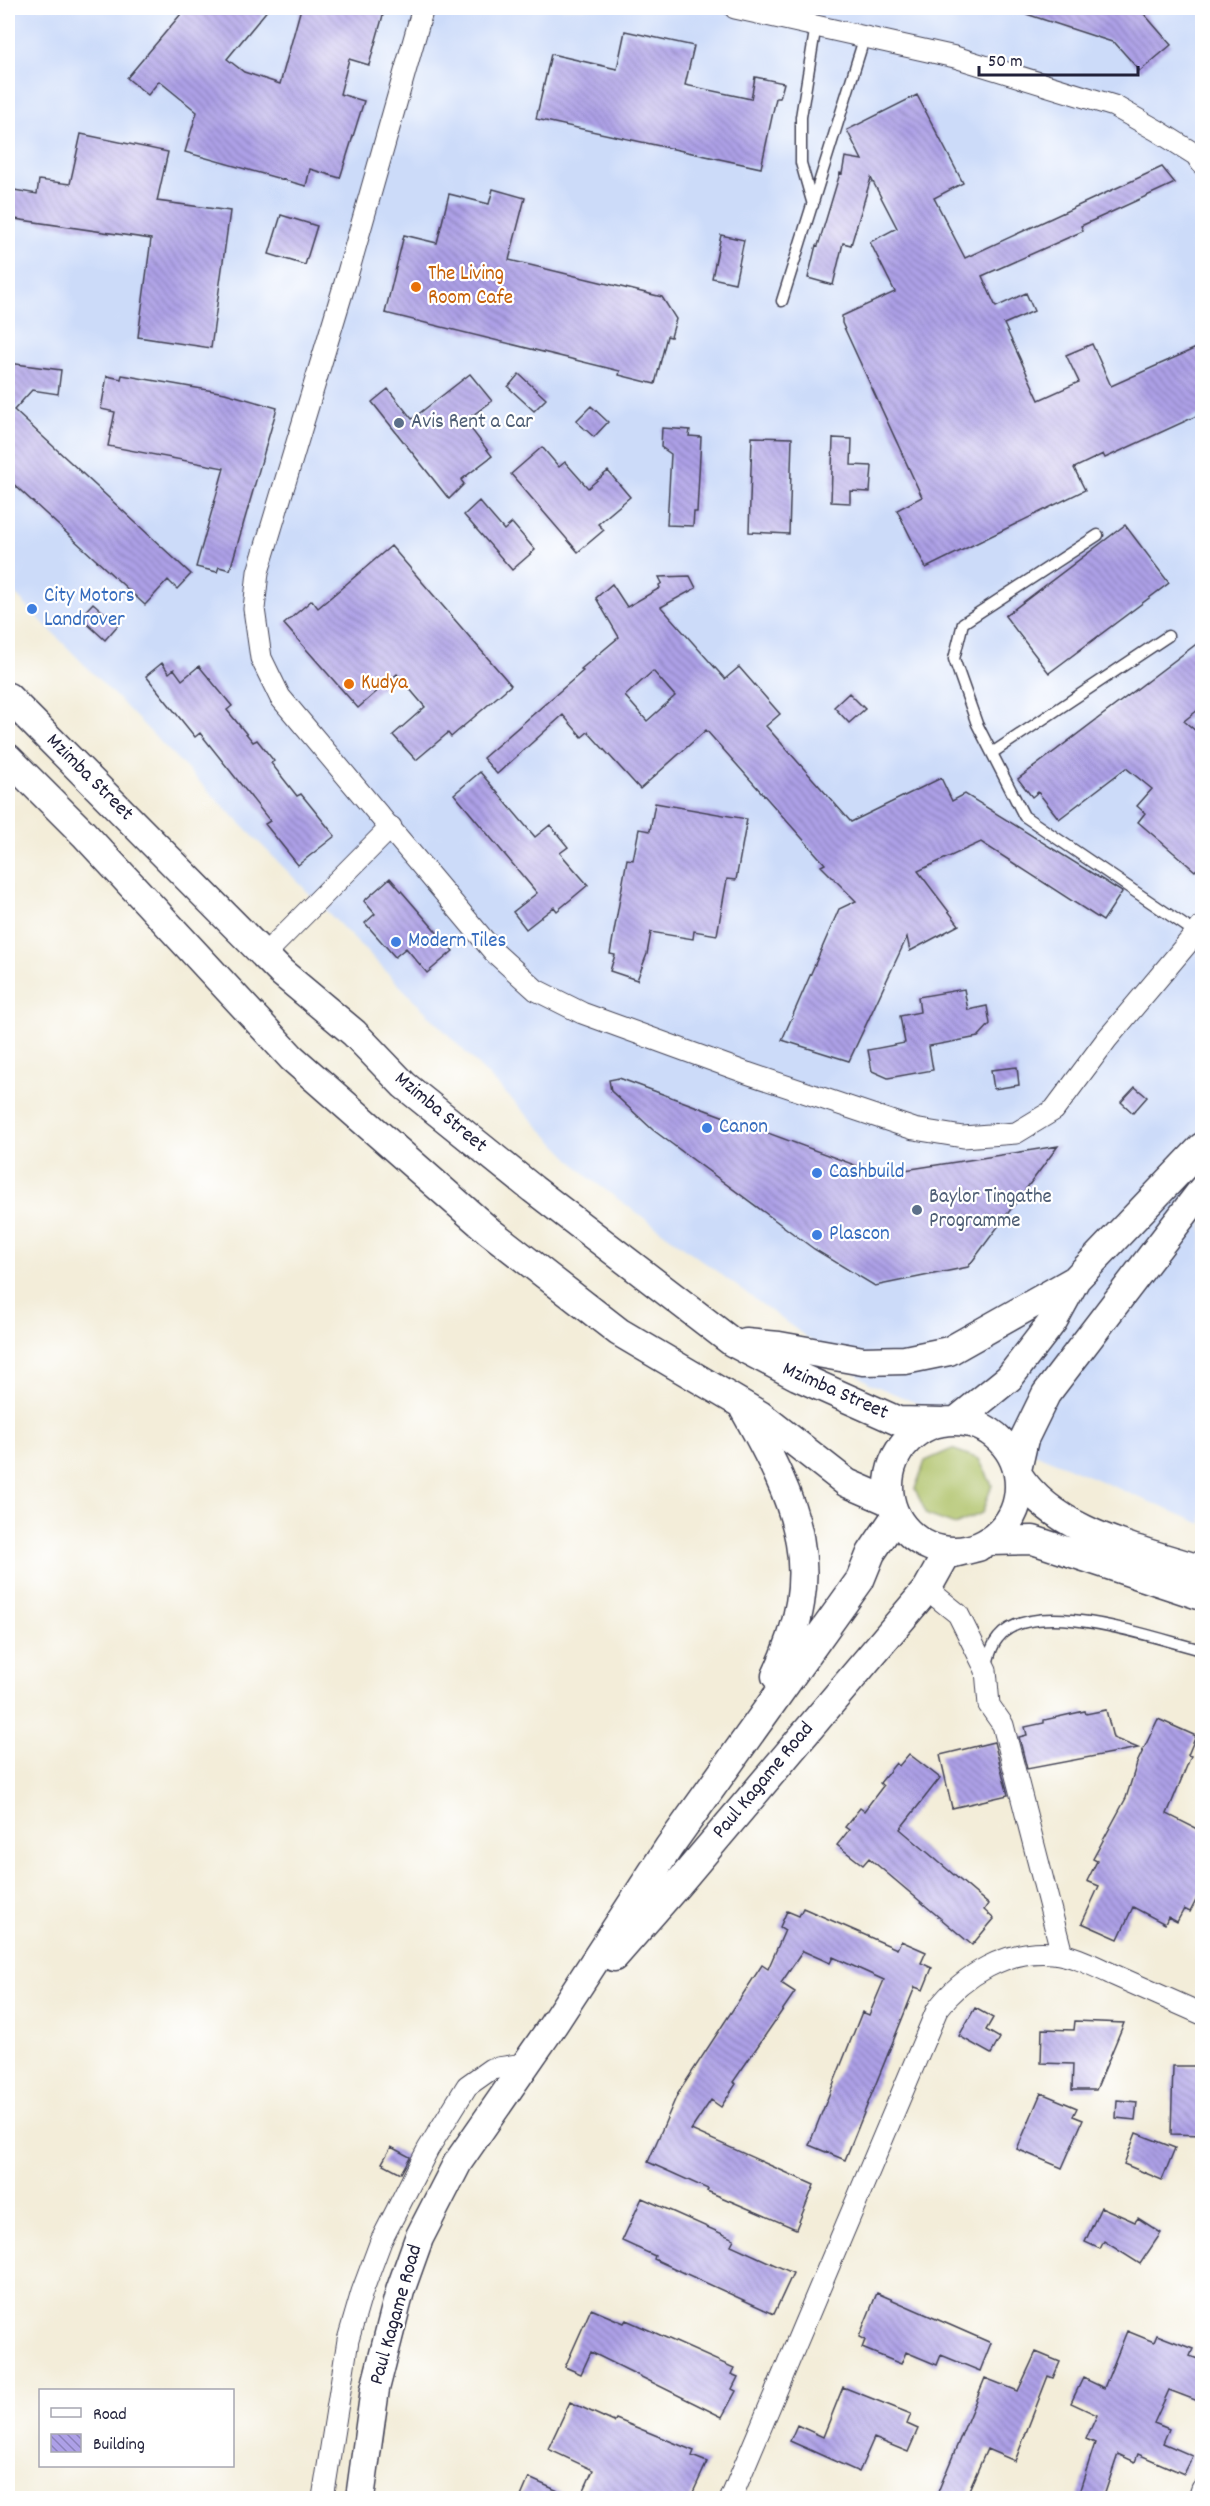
<svg xmlns="http://www.w3.org/2000/svg" width="1210" height="2506" font-family="Dekko,sans-serif">
<defs>
<pattern id="building-back-hatch" width="6" height="6" patternUnits="userSpaceOnUse" patternTransform="scale(1.5)"><rect width="6" height="6" fill="#ada0e7"/><path d="M-1 5l2 2M0 0l6 6M5-1l2 2" fill="none" stroke="#8c82bc"/></pattern>
</defs>
<rect width="100%" height="100%" fill="#fff"/>
<filter id="ink" filterUnits="userSpaceOnUse"><feTurbulence type="fractalNoise" baseFrequency=".0167" numOctaves="2"/><feDisplacementMap in="SourceGraphic" scale="12" xChannelSelector="R" yChannelSelector="G"/><feConvolveMatrix kernelMatrix="1 2 1 2 8 2 1 2 1" color-interpolation-filters="sRGB"/></filter>
<filter id="wash" filterUnits="userSpaceOnUse"><feTurbulence type="fractalNoise" baseFrequency=".008" numOctaves="4" result="noise"/><feDisplacementMap in="SourceGraphic" scale="24" xChannelSelector="R" yChannelSelector="G"/><feGaussianBlur stdDeviation="1.35" result="paint"/><feColorMatrix in="noise" values="0 0 0 0 0 0 0 0 0 0 0 0 0 0 0 0 0 1.4 0 .05"/><feComposite in="paint" operator="in"/></filter>
<g filter="url(#wash)">
<rect width="100%" height="100%" fill="#f3edd9"/>
<path fill="#ccdbf9" d="M8,8H1202V1524L869,1383L588,1177L8,587Z"/>
<path fill="#abbf62" stroke="#66704e" stroke-width="1.5" d="M952,1449L979,1459L992,1485L982,1513L955,1525L927,1515L915,1489L925,1461Z"/>
<g id="blocks">
<path fill="url(#building-back-hatch)" fill-rule="evenodd" d="M186,8H269L227,59L244,72L280,84L301,8H385L369,65L349,59L340,94L364,101L340,178L310,169L306,186L185,152L197,112L159,81L148,95L127,78Z
M1017,8H1139L1171,45L1140,71L1115,43L1017,11Z
M625,31L694,46L685,85L751,99L755,77L784,83L780,98H776L761,168L536,119L551,54L617,69Z
M917,95L963,183L934,198L965,258L1162,167L1175,183L1081,226L1083,231L982,276L996,307L1026,293L1034,311L1004,324L1039,400L1079,382L1066,355L1092,344L1111,386L1203,345V413L1105,458L1103,454L1074,468L1085,490L926,568L897,510L922,497L842,323V316L895,292L870,242L897,228L871,178L851,245L843,243L833,285L808,278L816,245L818,246L840,173L842,174L845,157L862,160L847,130Z
M81,134L168,152L157,201L230,211L211,348L138,337L151,239L8,218V189L37,194L39,180L70,184Z
M493,189L525,198L509,260L662,297L676,319L671,337L667,336L655,384L619,375L620,371L385,313L404,235L437,243L449,194L489,204Z
M281,215L317,226L305,265L269,254Z
M721,235L744,240L735,283L712,278Z
M8,363L61,370L58,394L32,390L14,410L191,574L177,589L168,580L145,605L8,479Z
M470,374L492,401L465,421L492,456L461,480L464,484L449,499L372,402L388,389L412,419Z
M519,374L546,399L534,411L508,387Z
M122,375L225,393L277,408L230,570L219,567L217,572L196,567L224,468L108,446L115,412L101,409L107,376L121,379Z
M591,406L608,422L594,437L576,421Z
M662,428L690,430L689,436L701,437L697,512H694L693,526L667,525L671,454L661,447Z
M752,437L792,438L789,534L749,532Z
M833,438L852,439L851,465L872,466L870,492L850,491V503L831,502Z
M542,447L559,467L565,462L588,488L608,471L630,497L598,524L604,530L578,552L511,474Z
M479,501L504,530L512,523L535,550L512,570L464,515Z
M1125,525L1169,583L1049,673L1005,616Z
M391,546L511,685L451,737L448,733L416,760L393,735L425,707L397,674L358,708L284,624L312,600L318,608Z
M690,576L696,588L661,607L725,679L739,667L780,714L766,726L851,822L941,778L952,801L965,794L1122,892L1103,921L981,842L918,871L959,925L910,951L907,937L849,1061L782,1040L839,909L856,901L821,866L825,864L706,730L640,789L588,732L582,737L563,715L497,774L483,758L583,671L581,669L619,637L596,598L612,584L627,607L660,588L659,585L662,583L659,577ZM653,671L675,696L647,721L625,696Z
M93,603L118,625L105,640L80,617Z
M1203,639V706L1184,721L1203,737V862L1195,871L1138,822L1145,813L1137,806L1152,789L1126,768L1059,819L1038,792L1032,797L1018,779Z
M162,663L169,673L174,669L182,680L199,666L232,706L227,710L253,742L257,740L274,761L271,763L297,796L301,794L335,836L298,865L265,824L270,821L200,733L195,737L146,676Z
M849,693L865,709L849,723L834,707Z
M480,772L535,837L550,825L568,847L560,853L588,885L557,911L554,907L526,929L513,912L537,893L454,794Z
M655,803L747,819L736,880L727,879L717,935L694,931L693,939L651,932L647,954L637,980L610,971L615,955L610,954L627,859L633,860L639,829L650,831Z
M390,878L453,951L427,973L406,948L395,957L365,923L375,914L364,901Z
M964,989L968,1010L987,1006L990,1024L978,1037L929,1046L933,1070L888,1078L872,1071L868,1050L905,1043L900,1016L920,1012L918,997Z
M1017,1067L1019,1085L994,1089L991,1070Z
M619,1078L879,1174L1058,1146L968,1267L875,1286L814,1249L653,1130L611,1091L609,1080Z
M1135,1087L1147,1097L1133,1113L1121,1102Z
M1106,1710L1113,1738L1138,1748L1027,1769L1019,1737L1027,1735L1025,1727L1044,1723V1720L1085,1711L1086,1714Z
M1158,1719L1196,1736L1188,1755L1191,1756L1167,1814L1203,1832V1887L1190,1912L1184,1909L1177,1922L1168,1917L1165,1924L1133,1907L1118,1939L1082,1923L1099,1886L1087,1881L1097,1861L1093,1859L1126,1798L1137,1763Z
M994,1742L1008,1795L952,1808L940,1755Z
M909,1754L940,1778L900,1829L988,1904L984,1910L994,1919L972,1945L869,1858L863,1865L837,1845L849,1830L845,1827L860,1808L864,1811L883,1786L880,1783L896,1763L899,1766Z
M803,1908L897,1949L901,1941L926,1952L921,1963L932,1968L923,1990L915,1987L845,2160L809,2145L862,2012L869,2015L884,1980L833,1957L830,1963L803,1951L781,1983L795,1992L733,2082L736,2084L721,2107L711,2100L691,2130L814,2185L796,2229L707,2191L708,2189L648,2162L677,2095L762,1965L768,1969L785,1930L780,1927L787,1911L799,1916Z
M975,2008L993,2018L986,2030L1000,2038L991,2054L959,2036Z
M1075,2021L1124,2023L1096,2090H1072L1073,2064L1041,2063L1042,2029L1074,2030Z
M1173,2066H1203V2135L1171,2134Z
M1041,2093L1077,2108L1073,2116L1083,2120L1062,2168L1017,2149Z
M1117,2100L1137,2102L1135,2120L1116,2118Z
M1136,2133L1175,2148L1162,2180L1124,2164Z
M391,2147L410,2157L401,2173L382,2163Z
M642,2198L734,2239L731,2245L793,2273L774,2314L654,2259L655,2256L622,2241Z
M1101,2207L1135,2222L1138,2218L1161,2233L1140,2264L1104,2241L1100,2249L1085,2242Z
M877,2293L991,2343L980,2371L941,2355L937,2365L906,2352L901,2364L862,2348L865,2340L859,2337Z
M591,2309L624,2323L626,2320L651,2331L734,2368L731,2374L738,2377L732,2389L736,2391L722,2417L591,2352L581,2374L565,2367Z
M1127,2331L1154,2342L1157,2335L1193,2349L1190,2356L1203,2361V2403L1169,2390L1154,2423L1169,2429L1163,2443L1193,2456L1184,2474L1138,2454L1135,2462L1118,2454L1103,2499H1077L1095,2443L1086,2439L1097,2415L1071,2403L1083,2378L1104,2388Z
M1036,2352L1060,2362L1053,2378L1048,2376L1015,2461L987,2449L965,2499H935L985,2378L1018,2391Z
M843,2387L911,2414L907,2424L918,2429L908,2452L874,2438L859,2472L790,2441L797,2425L823,2437Z
M570,2402L614,2422L616,2419L694,2451L692,2456L707,2462L690,2499H580L593,2470L548,2449Z
M529,2478L576,2499H520Z"/>
</g>
</g>
<g filter="url(#ink)">
<use href="#blocks" fill-opacity="0" stroke="#414053" stroke-width="1.5"/>
<g fill="none" stroke-linecap="round" stroke-linejoin="round">
<defs>
<path id="lane" d="M813,205L801,163V117L816,25
M782,301L865,36
M1098,535L963,623L954,659L977,724L1024,816L1196,933
M992,753L1168,636
M986,1668C989,1657 991,1646 998,1638C1034,1594 1156,1639 1202,1650"/>
<path id="street" d="M423,8L345,283L258,572L254,609L261,658L280,697L494,952L536,990L582,1013L747,1073L914,1129L963,1137L1016,1133L1054,1110L1107,1039L1202,926
M735,8L955,57L1114,106L1158,131L1196,155L1202,164
M265,954L391,827
M927,1589L958,1614L986,1670L989,1705L1003,1725L1062,1954
M323,2498L348,2340L362,2292L381,2241L428,2149L467,2086L491,2069L524,2064
M731,2498L937,2010C962,1976 1008,1948 1053,1953C1074,1955 1094,1966 1114,1975C1143,1988 1173,2001 1202,2014
M1199,2498L1202,2489"/>
<path id="secondary" d="M8,697L281,972L354,1033L404,1085L533,1189L732,1342L797,1376L898,1421L943,1422
M8,758L84,834L292,1058L489,1231L619,1332L760,1415L847,1483L891,1502
M746,1343L779,1346L863,1361L905,1360L949,1351L1075,1280
M744,1409C798,1506 827,1569 776,1676
M956,1421L1009,1378L1053,1321L1076,1279L1202,1147
M889 1486a65 65 0 1 1 130 0a65 65 0 1 1-130 0Z
M1017,1470L1024,1439L1046,1394L1202,1190
M1018,1475C1057,1534 1139,1549 1202,1570
M989,1541L1033,1540L1202,1596
M614,1957L678,1884L927,1589L946,1555L978,1547
M360,2498L375,2389L400,2291L419,2238L458,2162L553,2025L669,1847L860,1580L871,1553L896,1516"/>
</defs>
<use href="#lane" stroke="#414053" stroke-width="13"/>
<use href="#street" stroke="#414053" stroke-width="23"/>
<use href="#secondary" stroke="#414053" stroke-width="31"/>
<use href="#lane" stroke="#fff" stroke-width="10"/>
<use href="#street" stroke="#fff" stroke-width="21"/>
<use href="#secondary" stroke="#fff" stroke-width="28"/>
</g>
</g>
<g fill="#e8710a" stroke="#fff" stroke-width="2">
<circle cx="416" cy="287" r="6"/>
<circle cx="349" cy="684" r="6"/>
</g>
<g fill="#5c6f8a" stroke="#fff" stroke-width="2">
<circle cx="399" cy="423" r="6"/>
<circle cx="917" cy="1210" r="6"/>
</g>
<g fill="#3f7fe0" stroke="#fff" stroke-width="2">
<circle cx="32" cy="609" r="6"/>
<circle cx="396" cy="942" r="6"/>
<circle cx="707" cy="1128" r="6"/>
<circle cx="817" cy="1173" r="6"/>
<circle cx="817" cy="1235" r="6"/>
</g>
<g text-anchor="middle" dominant-baseline="central" stroke-width="4.5" stroke-linejoin="round" paint-order="stroke">
<g font-size="21" fill="#c56008" stroke="#fff" text-anchor="start">
<text x="428" y="275">The Living<tspan x="428" dy="24">Room Cafe</tspan></text>
<text x="361" y="684">Kudya</text>
</g>
<g font-size="21" fill="#4e5e75" stroke="#fff" text-anchor="start">
<text x="411" y="423">Avis Rent a Car</text>
<text x="929" y="1198">Baylor Tingathe<tspan x="929" dy="24">Programme</tspan></text>
</g>
<g font-size="21" fill="#366cbe" stroke="#fff" text-anchor="start">
<text x="44" y="597">City Motors<tspan x="44" dy="24">Landrover</tspan></text>
<text x="408" y="942">Modern Tiles</text>
<text x="719" y="1128">Canon</text>
<text x="829" y="1173">Cashbuild</text>
<text x="829" y="1235">Plascon</text>
</g>
<g font-size="21" fill="#22223b" stroke="#fff">
<text transform="translate(89 778) rotate(45)">Mzimba Street</text>
<text transform="translate(440 1113) rotate(40)">Mzimba Street</text>
<text transform="translate(835 1392) rotate(24)">Mzimba Street</text>
<text transform="translate(764 1781) rotate(-50)">Paul Kagame Road</text>
<text transform="translate(397 2315) rotate(-74)">Paul Kagame Road</text>
</g>
</g>
<rect width="1210" height="2506" fill="none" stroke="#fff" stroke-width="30"/>
<rect x="39" y="2389" width="195" height="78" fill="#ffffff" stroke="#a7a7b1" stroke-width="1.5"/>
<rect x="51" y="2408" width="30" height="9" fill="#ffffff" stroke="#a7a7b1" stroke-width="1.5"/>
<text x="93" y="2419" font-size="18" fill="#22223b">Road</text>
<rect x="51" y="2434" width="30" height="18" fill="url(#building-back-hatch)" stroke="#a7a7b1" stroke-width="1.5"/>
<text x="93" y="2449" font-size="18" fill="#22223b">Building</text>
<path d="M979 66v9h159v-9" fill="none" stroke="#22223b" stroke-width="3"/>
<text x="988" y="66" font-size="18" fill="#22223b" stroke="#ffffff" stroke-width="4.5" paint-order="stroke">50 m</text>
</svg>
